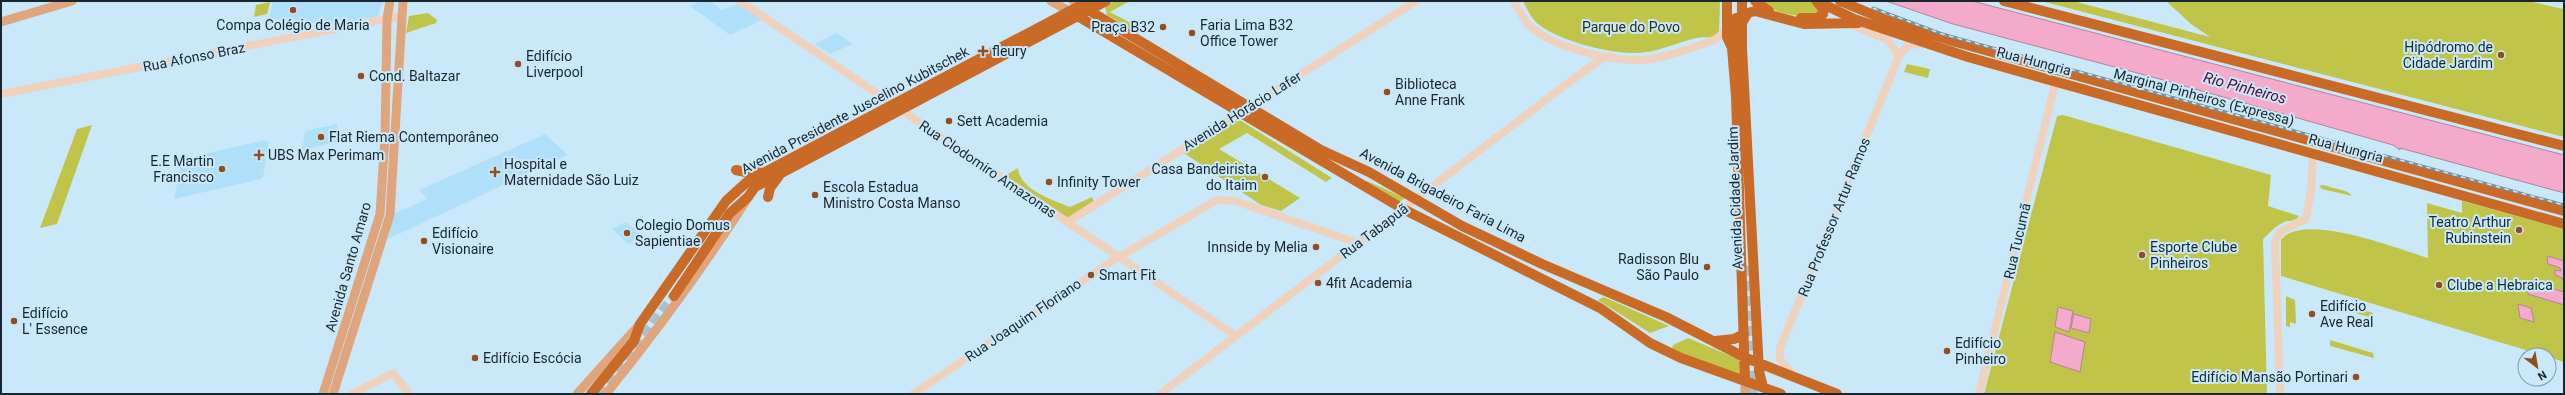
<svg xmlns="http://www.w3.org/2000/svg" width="2565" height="395" font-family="Roboto,sans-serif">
<rect width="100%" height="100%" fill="#c9e9fa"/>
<path fill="#b0e0f9" d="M273,1H383L378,16L313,28L315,11L312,29L292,33L294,20L268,25Z
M701,1H710L722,10L738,4L762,20L730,35L690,6Z
M837,33L853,44L830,54L815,44Z
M337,124V142L302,150L305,131Z
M545,134L568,155L388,239L394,214L427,199L419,190Z
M265,140L269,142L263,177L261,179L174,199L182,159Z
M626,222L642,236L628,244L612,229Z"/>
<path fill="#c0c549" d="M1115,1H1130L1110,12L1136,26L1131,29L1107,15L1105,6Z
M1523,1H1720L1719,35C1711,39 1704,36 1696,38C1676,43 1658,52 1637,53C1610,54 1559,41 1538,24C1531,18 1527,9 1523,1Z
M1762,1H1812L1821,10L1818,15C1799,17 1776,16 1762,1Z
M2041,1H2073L2210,37L2191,24L2166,1H2528L2564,9V137Z
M270,2L267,14L254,17L256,5Z
M428,13L437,20L436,23L406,33L409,16Z
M1907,64L1930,69L1928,78L1904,72Z
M2063,115L2271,175L2268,206L2299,216C2295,222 2290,220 2284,222C2275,226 2270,233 2263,239L2267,394H1984L2057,116Z
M1238,119L1332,178L1326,182L1247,133L1219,149L1300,198L1281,211L1261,205L1184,153Z
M92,125L57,224L40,228L77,129Z
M1018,168C1020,190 1053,200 1070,207L1092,197L1095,204L1068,220L1003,177Z
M1367,181L1405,198L1399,202L1362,183Z
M2323,185L2348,192L2352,196L2322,189L2319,186Z
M2462,201L2564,229V362L2549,357V355H2542L2281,276V240C2303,211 2398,249 2428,258L2427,203L2462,213Z
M2286,296L2295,300L2296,324L2290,322V327L2286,326Z
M1603,297L1611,300L1669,326L1650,333L1598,300Z
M2328,300L2373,313V318L2328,305Z
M1688,338L1738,359L1742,364L1740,374L1701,362L1672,349L1673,345Z
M2330,340L2373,353L2374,358L2330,346Z"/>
<path fill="#f4aacb" stroke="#b2839c" d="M1886,1H1972L2564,155V193L2400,148V150L2393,145L2156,78L1953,24Z
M2547,256L2564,261V282L2562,278L2555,275V270L2561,271L2560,268L2548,264Z
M2527,281L2564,292V305L2528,294Z
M2518,304L2531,308L2534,322L2520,318Z
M2058,307L2073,311L2069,332L2055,327Z
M2074,314L2091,319L2089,333L2071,328Z
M2055,332L2085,342L2080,372L2050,362Z"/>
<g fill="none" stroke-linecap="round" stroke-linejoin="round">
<path stroke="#a6c2d1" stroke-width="10" stroke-dasharray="10 5" stroke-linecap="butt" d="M1746,266L1752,394
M597,394L674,296"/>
<path stroke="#efd2be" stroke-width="8" d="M740,1L1236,336
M1514,1C1519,10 1523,20 1531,27C1554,48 1610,61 1641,60C1658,59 1675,54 1691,48C1705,43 1720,41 1727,27
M1850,24L1888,40L1899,56
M1,94L402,16
M1068,222L1416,1
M1793,376L1780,359V348L1899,56L1908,45L1923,44
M352,394L393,373L409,394
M913,394L1114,260L1217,200L1235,201L1358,243
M1160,394L1560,89L1601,59L1609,56
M1979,394L2054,88L2060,83
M2280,394L2275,242L2280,232L2306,219L2311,190L2313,154"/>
<path stroke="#dfa67d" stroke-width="9" d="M1051,1L1069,11
M1073,1L1080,5
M1,22L72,1
M1745,381V394
M323,394L380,214L385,137L387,19L390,1
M333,394L390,215L403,1
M577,394L639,325
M606,394C656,332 703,268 746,201"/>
<path stroke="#ca6a27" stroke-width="10" d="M1727,1V37L1732,48
M1742,1V48L1759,371L1763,387
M1755,1L1769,11
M1817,1L1854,19L1968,57L2564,224
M1840,1L1886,20L1956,42L2564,211
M2004,1L2564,146
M1080,5L1321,150L1369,172L1462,226L1542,264L1666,317L1744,357L1837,394
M1069,11L1403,209L1600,308L1650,343L1681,358L1781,394
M1736,18L1732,48L1736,96L1745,381
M1801,18H1817L1823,14L1824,10L1817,2
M1743,21L1748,13L1755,11L1804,24L1858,23
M736,170L750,173L760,172
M768,197L770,188L779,176
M674,296L730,213L748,197L755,187L1106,1
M1715,341L1734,339L1744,334
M591,394L634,341L640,324L726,201L748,181L1089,1"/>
<defs>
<path id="rail" d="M1873,8L1942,34L2564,205"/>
</defs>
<use href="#rail" stroke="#79919e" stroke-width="3"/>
<use href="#rail" stroke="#c9e9fa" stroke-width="1.5" stroke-dasharray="4.5" stroke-linecap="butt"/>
</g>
<g fill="#914e20" stroke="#c9e9fa" stroke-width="1.5">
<circle cx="293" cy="10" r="4"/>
<circle cx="1163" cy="27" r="4"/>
<circle cx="1192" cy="33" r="4"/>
<path d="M981 45h4v4h4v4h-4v4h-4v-4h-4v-4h4z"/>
<circle cx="2501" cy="55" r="4"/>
<circle cx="518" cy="64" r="4"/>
<circle cx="361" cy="76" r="4"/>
<circle cx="1387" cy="92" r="4"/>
<circle cx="949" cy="121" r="4"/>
<circle cx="321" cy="137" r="4"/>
<path d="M257 149h4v4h4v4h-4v4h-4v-4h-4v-4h4z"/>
<circle cx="222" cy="169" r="4"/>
<path d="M493 166h4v4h4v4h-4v4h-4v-4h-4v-4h4z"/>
<circle cx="1265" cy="177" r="4"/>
<circle cx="1049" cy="182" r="4"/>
<circle cx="815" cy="195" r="4"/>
<circle cx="2519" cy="230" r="4"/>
<circle cx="627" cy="233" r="4"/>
<circle cx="424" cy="241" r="4"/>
<circle cx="1316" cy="247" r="4"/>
<circle cx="2142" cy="255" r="4"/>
<circle cx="1707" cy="267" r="4"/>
<circle cx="1091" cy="275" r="4"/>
<circle cx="1318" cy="283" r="4"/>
<circle cx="2439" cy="285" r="4"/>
<circle cx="2312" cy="314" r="4"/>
<circle cx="14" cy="321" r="4"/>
<circle cx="1947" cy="351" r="4"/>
<circle cx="475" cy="358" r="4"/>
<circle cx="2356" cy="377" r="4"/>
</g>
<g text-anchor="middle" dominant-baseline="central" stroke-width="4" stroke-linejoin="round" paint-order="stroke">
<g font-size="14" fill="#18272f" stroke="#c9e9fa" text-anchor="start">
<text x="293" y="25" text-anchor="middle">Compa Colégio de Maria</text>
<text x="1200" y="25">Faria Lima B32<tspan x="1200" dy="16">Office Tower</tspan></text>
<text x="1155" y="27" text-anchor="end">Praça B32</text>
<text x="2493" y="47" text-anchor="end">Hipódromo de<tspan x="2493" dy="16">Cidade Jardim</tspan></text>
<text x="992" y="51">fleury</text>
<text x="526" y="56">Edifício<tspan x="526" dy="16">Liverpool</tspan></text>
<text x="369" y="76">Cond. Baltazar</text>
<text x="1395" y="84">Biblioteca<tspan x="1395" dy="16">Anne Frank</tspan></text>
<text x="957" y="121">Sett Academia</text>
<text x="329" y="137">Flat Riema Contemporâneo</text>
<text x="268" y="155">UBS Max Perimam</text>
<text x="214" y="161" text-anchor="end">E.E Martin<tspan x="214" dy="16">Francisco</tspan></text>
<text x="504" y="164">Hospital e<tspan x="504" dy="16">Maternidade São Luiz</tspan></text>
<text x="1257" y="169" text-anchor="end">Casa Bandeirista<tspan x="1257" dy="16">do Itaim</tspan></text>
<text x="1057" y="182">Infinity Tower</text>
<text x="823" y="187">Escola Estadua<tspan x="823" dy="16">Ministro Costa Manso</tspan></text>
<text x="2511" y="222" text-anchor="end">Teatro Arthur<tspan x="2511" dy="16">Rubinstein</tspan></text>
<text x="635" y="225">Colegio Domus<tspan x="635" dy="16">Sapientiae</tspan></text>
<text x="432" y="233">Edifício<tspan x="432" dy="16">Visionaire</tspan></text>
<text x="1308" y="247" text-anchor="end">Innside by Melia</text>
<text x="2150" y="247">Esporte Clube<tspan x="2150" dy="16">Pinheiros</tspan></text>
<text x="1699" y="259" text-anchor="end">Radisson Blu<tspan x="1699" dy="16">São Paulo</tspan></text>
<text x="1099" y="275">Smart Fit</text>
<text x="1326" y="283">4fit Academia</text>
<text x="2447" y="285">Clube a Hebraica</text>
<text x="2320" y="306">Edifício<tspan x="2320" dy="16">Ave Real</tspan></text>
<text x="22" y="313">Edifício<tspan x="22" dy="16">L' Essence</tspan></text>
<text x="1955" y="343">Edifício<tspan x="1955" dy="16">Pinheiro</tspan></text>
<text x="483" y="358">Edifício Escócia</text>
<text x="2348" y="377" text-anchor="end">Edifício Mansão Portinari</text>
</g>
<g font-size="14" fill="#2d2e17" stroke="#c9e9fa">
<text x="1631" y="27">Parque do Povo</text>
</g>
<g font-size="14" fill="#18272f" stroke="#c9e9fa">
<text transform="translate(194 57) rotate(-11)">Rua Afonso Braz</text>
<text transform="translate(2034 61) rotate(15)">Rua Hungria</text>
<text transform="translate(2204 97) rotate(15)">Marginal Pinheiros (Expressa)</text>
<text transform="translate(855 110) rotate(-28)">Avenida Presidente Juscelino Kubitschek</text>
<text transform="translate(1242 111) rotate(-32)">Avenida Horácio Lafer</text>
<text transform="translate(2346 148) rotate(15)">Rua Hungria</text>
<text transform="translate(988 169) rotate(34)">Rua Clodomiro Amazonas</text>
<text transform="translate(1443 195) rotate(28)">Avenida Brigadeiro Faria Lima</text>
<text transform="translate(1735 198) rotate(-92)">Avenida Cidade Jardim</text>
<text transform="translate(1834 217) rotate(-68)">Rua Professor Artur Ramos</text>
<text transform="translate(1374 231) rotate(-37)">Rua Tabapuã</text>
<text transform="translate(2017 241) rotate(-77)">Rua Tucumã</text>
<text transform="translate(348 267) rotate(-74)">Avenida Santo Amaro</text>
<text transform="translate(1023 320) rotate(-34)">Rua Joaquim Floriano</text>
</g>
<g font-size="15" font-style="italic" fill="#550a35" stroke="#c9e9fa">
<text transform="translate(2245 88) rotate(15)">Rio Pinheiros</text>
</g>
</g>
<rect width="2565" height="395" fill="none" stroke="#18272f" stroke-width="4"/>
<g transform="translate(2537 367) rotate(149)"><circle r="19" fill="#c9e9fa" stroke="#829ba9"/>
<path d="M0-3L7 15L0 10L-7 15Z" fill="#914e20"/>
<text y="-6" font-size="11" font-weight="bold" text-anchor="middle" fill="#18272f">N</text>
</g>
</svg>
